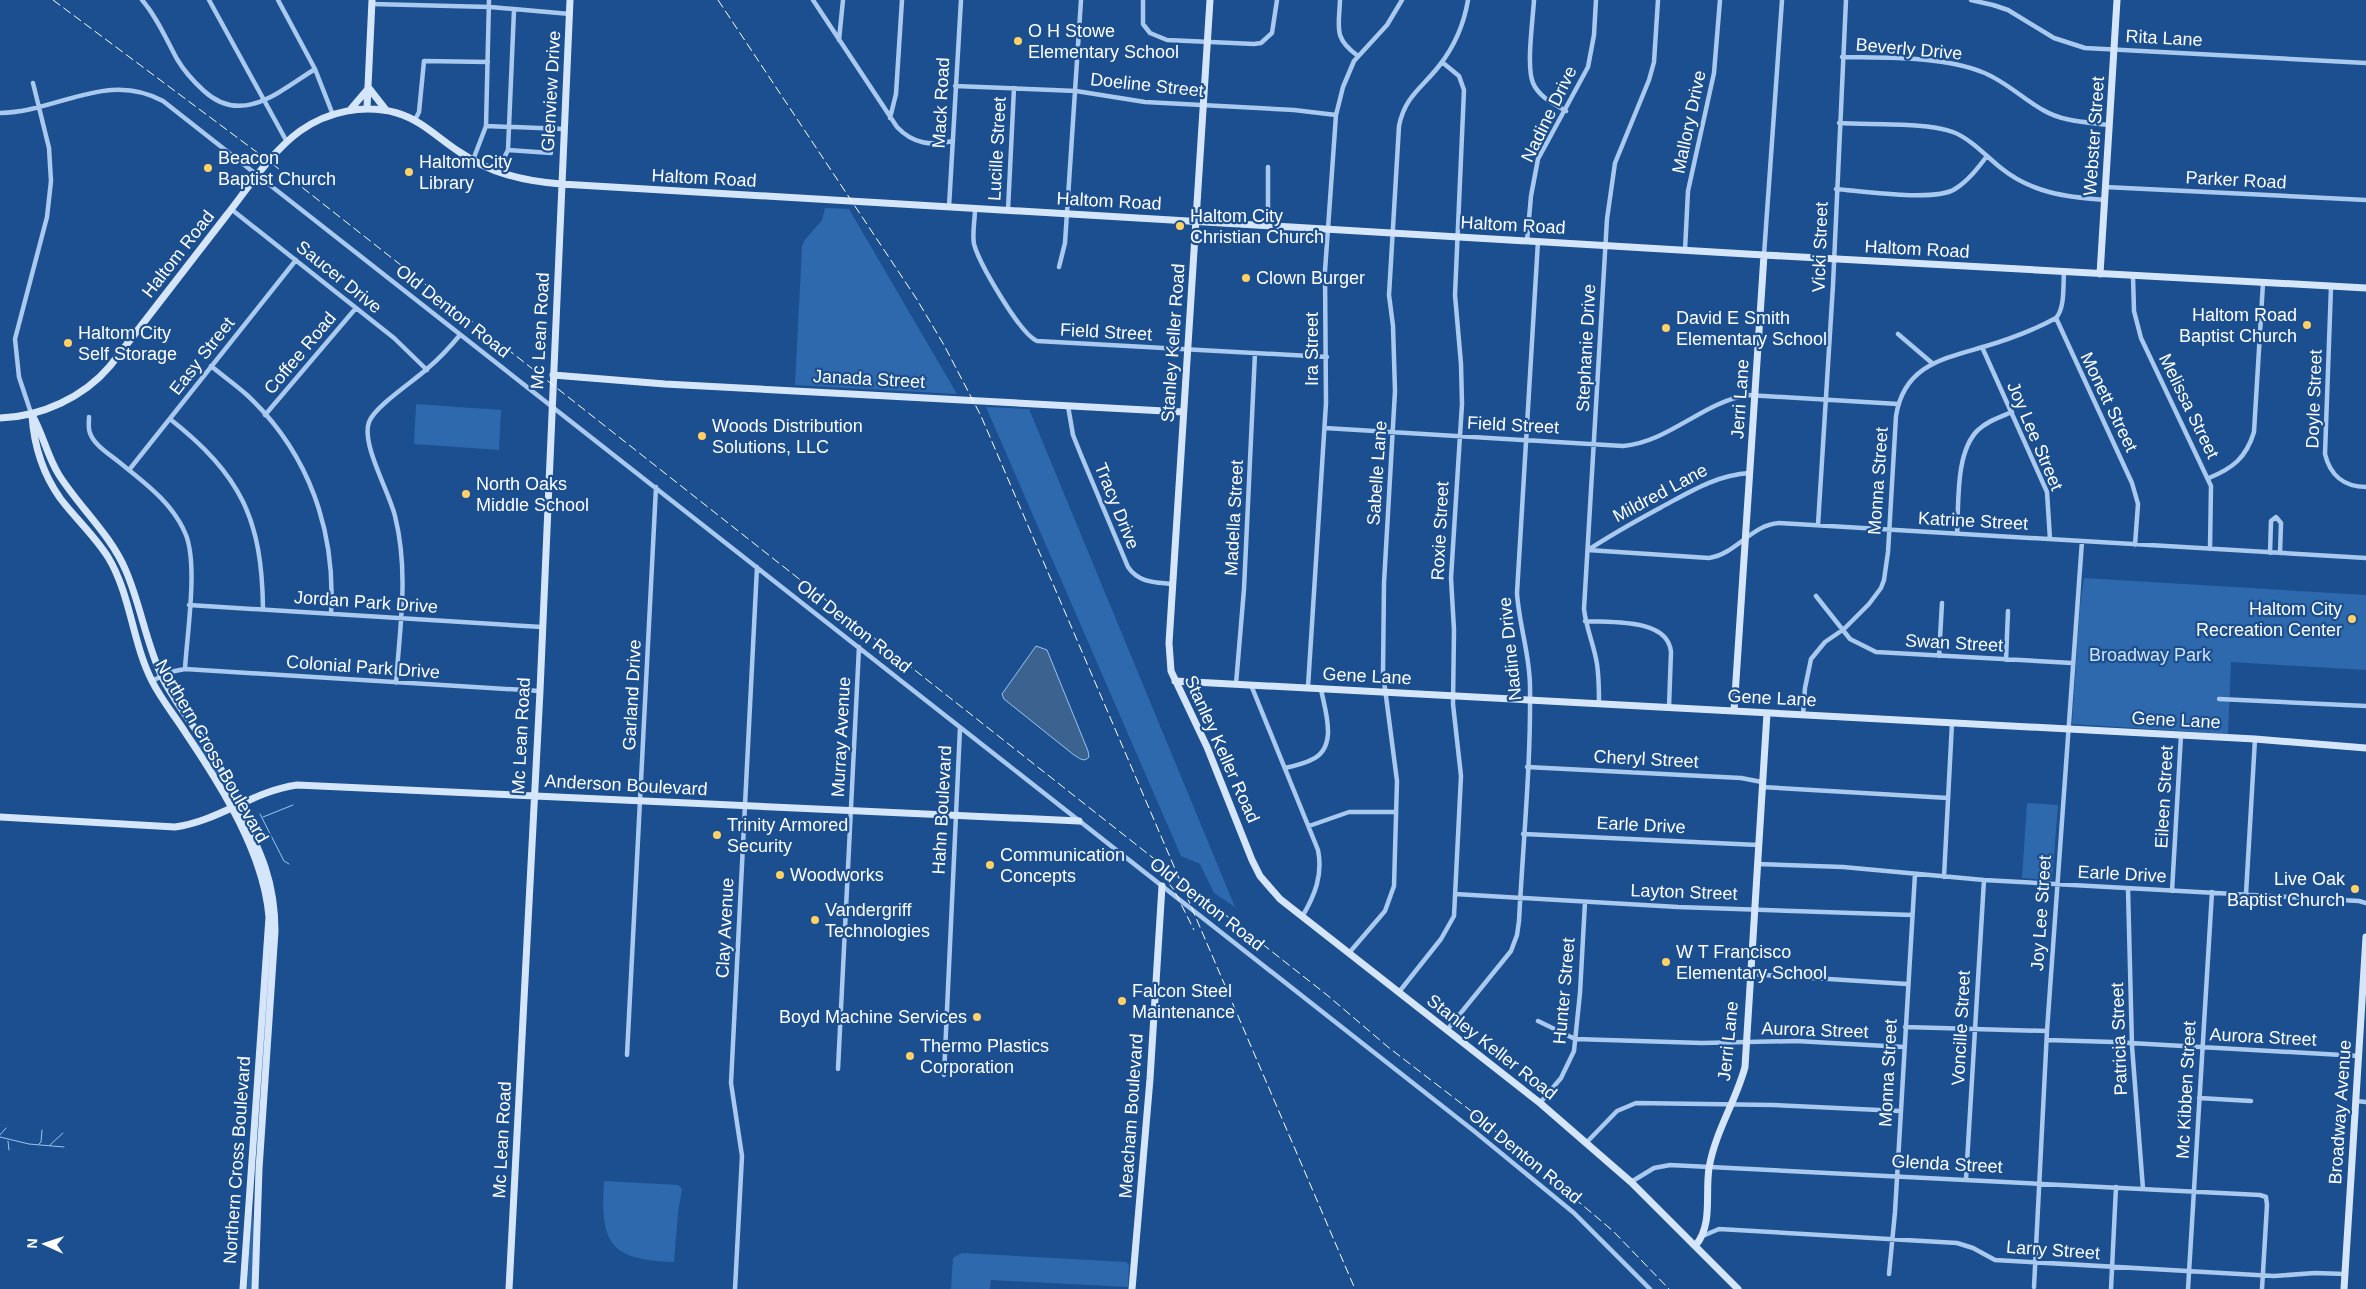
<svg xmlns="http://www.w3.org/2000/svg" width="2366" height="1289" font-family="Helvetica,sans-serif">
<rect width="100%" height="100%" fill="#1b4f8f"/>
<path fill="#2e69ad" d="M825,208L849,209L957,394L795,385L802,247L804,241L822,220Z
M416,404L501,410L499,450L414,444Z
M986,407L1029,409L1235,907L1214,893L1200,864L1181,856Z
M2084,578L2366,595V670L2231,662L2228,734L2072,724L2080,606Z
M191,734L209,756L229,794L227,795Z
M2027,803L2058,805L2052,880L2022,878Z
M604,1181L678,1185L682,1189L678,1213L674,1262C610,1260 600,1244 604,1181Z
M252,1210L254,1228L252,1289H247Z
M962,1253L1126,1262L1129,1265L1128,1287L991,1280L990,1289H951L953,1258Z"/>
<path fill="#3c6290" stroke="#9cc4f0" d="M1036,646L1047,650L1088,751L1089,757C1084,763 1079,758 1074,755L1004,699L1002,694Z"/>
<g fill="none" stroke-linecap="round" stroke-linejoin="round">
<path stroke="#9cc4f0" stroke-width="1" d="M260,814L284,861L289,864
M263,817L293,805
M0,1135L6,1128
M0,1137L29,1144L64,1147
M8,1141L9,1150
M39,1144L41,1142L42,1130
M50,1145L63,1133"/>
<path stroke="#a9c9ee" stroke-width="4.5" d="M142,0C157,17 166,39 177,59C184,71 193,81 204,91C242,126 280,91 315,69
M209,0L287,142
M278,0L315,69L333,115
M813,0L897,127C913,144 931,146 953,141
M1143,0V24L1150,33L1167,40L1254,44L1261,43L1272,33L1277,0
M1340,0C1339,28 1333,38 1358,56
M1534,0C1533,19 1526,67 1533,83C1539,97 1554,104 1566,111
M1971,0L1993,5L2008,10L2054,38L2085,48L2366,63
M372,4L490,7L570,14
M839,40L843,0
M1842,57C1884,58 1943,56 1982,72C2004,80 2023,99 2043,110C2063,122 2087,122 2109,125
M955,86L1076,91L1145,102L1294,110L1336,115
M0,113C58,112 107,70 163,101L1474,1131L1574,1213L1650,1289
M890,118L896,94L902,0
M415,120L419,112L424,61L488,62
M1839,123C1870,125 1926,122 1953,132C1971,139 1986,156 2001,168C2032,193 2066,197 2105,200
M486,126L564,129
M508,150L551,153
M473,160L486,126L489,0
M502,162L508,150L514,10
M1268,167V225
M2105,187L2366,200
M1836,189C1862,191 1935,202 1955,189C1968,181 1978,168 1987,156
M949,207L961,0
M231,209L394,338L427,370
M975,209C975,220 972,233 974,244C979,263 1020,334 1037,341L1327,357
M1008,210L1014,88
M1527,241L1531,196L1538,159L1588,67L1594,35L1596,0
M1685,250L1688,191L1714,73L1720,0
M1764,255L1782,0
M1059,267L1065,243L1081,0
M2133,276L2134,311L2141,338L2211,486L2210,549
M2331,287L2325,454C2330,475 2344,487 2366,487
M2056,318L2132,483L2138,504L2135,545
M2056,318C2065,308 2063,286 2064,272
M1898,334L1932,363
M1982,347L2047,492L2050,539
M211,366C223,376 236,385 247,395C309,453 336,531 331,614
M1068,406L1073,435L1081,455L1128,567C1139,583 1155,582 1172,584
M31,413L19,377L15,339L47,217L51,181L49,148L33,83
M265,415L356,308
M89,417C89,422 88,429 90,433C94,445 109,454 119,462C145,483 173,503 186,535C198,566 187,634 185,669L170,672L152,681
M170,419C241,475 262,519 263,609
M1325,428L1623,446C1669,442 1703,402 1748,395L1898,404
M129,470L296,260
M2209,478C2233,468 2246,458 2254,432L2263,283
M1818,525L1833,285L1846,0
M1957,534C1959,504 1955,452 1978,430C1987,421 2000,417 2012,412
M1588,550L1709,558C1736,554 1751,525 1779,523L2366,558
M1588,550C1611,535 1634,522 1658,509C1688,493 1715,475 1750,473
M2270,553L2271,521L2276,517L2281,523L2280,553
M1816,596L1850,639L1876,652L2072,663
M189,605L542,627
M1585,621C1611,623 1668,618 1671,652L1669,707
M1939,656L1942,603
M2006,660L2008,611
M185,669L540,691
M396,683C400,626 409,572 395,516C389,491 361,444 369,422C375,406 414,381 428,368C440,358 450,347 460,335
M1236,684L1244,589L1255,353
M1251,685L1318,850C1323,875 1315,895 1302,917
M1308,687L1326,403L1325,271L1336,115L1343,87L1354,61L1387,25L1402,0
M2219,699L2366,706
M1599,703C1599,690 1599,677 1597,664C1594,645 1586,628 1584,609L1607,219L1615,163L1649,80L1654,62L1658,0
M1803,715L1805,688L1811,659L1825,642L1844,629L1869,604L1881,588L1884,580L1888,552L1896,416C1904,366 1942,359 1983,347C2007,340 2034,330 2056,318
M1527,767L1741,778L1762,782
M1285,768C1294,766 1303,764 1311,760C1339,748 1325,711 1321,689
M1762,787L1948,798
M1309,826L1349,812H1396
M1523,834L1758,845
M1757,864L1843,867L1984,880L2359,901L2366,903
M1944,877L1952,723
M2128,889L2132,1046L2143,1189
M2172,891L2181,735
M1455,894L1678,907L1912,915
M2246,894L2255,739
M1349,953L1385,911L1394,886L1397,781L1383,673L1384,583L1395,391L1393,326L1389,295L1399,126C1405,96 1422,88 1439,66C1454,47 1464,24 1468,0
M1750,974L1907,984
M1399,992L1441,939L1454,916L1461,776L1453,704L1454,630L1451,578L1462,404L1461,364L1455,295L1464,90L1459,76L1442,62
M1538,1021L1575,1039L1702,1043L1796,1041L1904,1047
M1905,1027L2047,1031
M1447,1030L1511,951L1517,935L1519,921C1523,843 1531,765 1530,687C1530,655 1519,625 1517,593L1538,241
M2047,1040L2113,1042L2359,1056
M627,1055L656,487
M838,1069L859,647
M944,1075L960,728
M2199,1098L2251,1101
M2356,1101L2366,1102
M1540,1103L1561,1078L1574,1051L1580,993L1585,902
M1586,1143L1617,1111L1636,1103L1773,1105L1900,1111
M1966,1179L1984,880
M1631,1182L1654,1168L1670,1165L2260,1195L2266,1197L2267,1205L2262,1289
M1705,1235L1719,1229L1957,1243L1973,1248L1995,1260L2274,1276L2315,1273L2345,1274
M1889,1274L1895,1212L1915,874
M2034,1287L2047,1031L2082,541
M735,1289L742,1156L731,1083L757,567
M2111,1289L2116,1187
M2188,1289L2212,892"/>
<path stroke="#d6e6fa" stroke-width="7" d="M1210,0L1169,643L1171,671L1207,747L1252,860L1260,876L1280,899L1540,1103L1631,1182L1738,1289
M368,87L386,110
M367,108L372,0
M350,110L367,90
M2100,274L2117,0
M553,375L665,384L1183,412
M31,413C43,433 47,456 59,475C80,508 111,535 126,571C141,606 146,644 163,679C177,706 198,731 215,758C224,773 230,790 238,806C260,851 275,880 275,931L259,1169L255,1289
M32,416C34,444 43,474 60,498C75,518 94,535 108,557C131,595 132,642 152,681C162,701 176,717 187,735C222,787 264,854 269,917L243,1289
M0,418C41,417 84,397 110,366C149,316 187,266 226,216C248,188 271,152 300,131C328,111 364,104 397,113C421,120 438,138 458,151C490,173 522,181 561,184L1764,255L2366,288
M1175,681L2255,739L2366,748
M1734,711L1764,255
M0,817L175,827C219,821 253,791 297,785L1079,821
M1696,1245C1713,1224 1705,1194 1709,1168C1715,1132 1736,1101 1745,1067L1767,713
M509,1289L540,691L570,0
M1132,1289L1150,1079L1162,886
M2344,1289L2366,937"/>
<path stroke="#fff" stroke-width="1" stroke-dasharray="9 4" stroke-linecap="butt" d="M53,0L270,162L1327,995L1388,1047L1475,1114L1613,1231L1669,1289
M718,0L916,298L944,345L981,416L1355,1289
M1152,862L1174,890L1194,930"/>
</g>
<g fill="#ffd166" stroke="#1b4f8f" stroke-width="2">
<circle cx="1018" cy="41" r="5"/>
<circle cx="208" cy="168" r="5"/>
<circle cx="409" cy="172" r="5"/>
<circle cx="1180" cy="226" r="5"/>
<circle cx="1246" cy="278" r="5"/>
<circle cx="2307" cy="325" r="5"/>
<circle cx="1666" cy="328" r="5"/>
<circle cx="68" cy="343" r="5"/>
<circle cx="702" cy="436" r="5"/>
<circle cx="466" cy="494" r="5"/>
<circle cx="2352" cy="619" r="5"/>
<circle cx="717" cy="835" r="5"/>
<circle cx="990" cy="865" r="5"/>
<circle cx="780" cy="875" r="5"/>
<circle cx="2355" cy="889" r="5"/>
<circle cx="815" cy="920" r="5"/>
<circle cx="1666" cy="962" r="5"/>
<circle cx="1122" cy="1001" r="5"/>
<circle cx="977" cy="1017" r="5"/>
<circle cx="910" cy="1056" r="5"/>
</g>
<g text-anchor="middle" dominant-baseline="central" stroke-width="4.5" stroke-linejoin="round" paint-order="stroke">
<g font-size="18" fill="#fff" stroke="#1b4f8f" text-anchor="start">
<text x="1028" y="31">O H Stowe<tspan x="1028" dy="21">Elementary School</tspan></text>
<text x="218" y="158">Beacon<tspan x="218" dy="21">Baptist Church</tspan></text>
<text x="419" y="162">Haltom City<tspan x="419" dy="21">Library</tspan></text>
<text x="1190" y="216">Haltom City<tspan x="1190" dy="21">Christian Church</tspan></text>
<text x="1256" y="278">Clown Burger</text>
<text x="2297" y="315" text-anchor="end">Haltom Road<tspan x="2297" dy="21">Baptist Church</tspan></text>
<text x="1676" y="318">David E Smith<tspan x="1676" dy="21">Elementary School</tspan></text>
<text x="78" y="333">Haltom City<tspan x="78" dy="21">Self Storage</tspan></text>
<text x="712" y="426">Woods Distribution<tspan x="712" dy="21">Solutions, LLC</tspan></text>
<text x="476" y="484">North Oaks<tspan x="476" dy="21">Middle School</tspan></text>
<text x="2342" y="609" text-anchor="end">Haltom City<tspan x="2342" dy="21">Recreation Center</tspan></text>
<text x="727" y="825">Trinity Armored<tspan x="727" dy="21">Security</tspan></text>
<text x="1000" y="855">Communication<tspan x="1000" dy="21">Concepts</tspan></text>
<text x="790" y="875">Woodworks</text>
<text x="2345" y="879" text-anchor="end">Live Oak<tspan x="2345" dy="21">Baptist Church</tspan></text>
<text x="825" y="910">Vandergriff<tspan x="825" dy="21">Technologies</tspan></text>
<text x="1676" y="952">W T Francisco<tspan x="1676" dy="21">Elementary School</tspan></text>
<text x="1132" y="991">Falcon Steel<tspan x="1132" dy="21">Maintenance</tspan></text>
<text x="967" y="1017" text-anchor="end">Boyd Machine Services</text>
<text x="920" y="1046">Thermo Plastics<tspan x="920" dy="21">Corporation</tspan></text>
</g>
<g font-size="18" fill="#fff" stroke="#1b4f8f">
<text transform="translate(2164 38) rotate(3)">Rita Lane</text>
<text transform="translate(1909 49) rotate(5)">Beverly Drive</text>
<text transform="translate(1147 85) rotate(6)">Doeline Street</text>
<text transform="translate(551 91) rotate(-87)">Glenview Drive</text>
<text transform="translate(941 103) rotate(-87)">Mack Road</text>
<text transform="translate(1549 114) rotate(-64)">Nadine Drive</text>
<text transform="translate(1689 122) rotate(-78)">Mallory Drive</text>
<text transform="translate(2094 136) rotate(-86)">Webster Street</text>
<text transform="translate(997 149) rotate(-87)">Lucille Street</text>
<text transform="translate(704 178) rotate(3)">Haltom Road</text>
<text transform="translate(2236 180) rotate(3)">Parker Road</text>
<text transform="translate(1109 201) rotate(3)">Haltom Road</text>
<text transform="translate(1513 225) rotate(3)">Haltom Road</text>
<text transform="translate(1820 247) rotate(-88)">Vicki Street</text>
<text transform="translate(1917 249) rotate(3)">Haltom Road</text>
<text transform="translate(178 254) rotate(-52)">Haltom Road</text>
<text transform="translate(339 277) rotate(39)">Saucer Drive</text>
<text transform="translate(453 311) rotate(38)">Old Denton Road</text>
<text transform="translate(540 331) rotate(-87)">Mc Lean Road</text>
<text transform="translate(1106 332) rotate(3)">Field Street</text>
<text transform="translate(1173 343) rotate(-86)">Stanley Keller Road</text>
<text transform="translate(1586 348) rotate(-87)">Stephanie Drive</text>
<text transform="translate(1312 349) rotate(-90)">Ira Street</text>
<text transform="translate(300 353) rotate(-50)">Coffee Road</text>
<text transform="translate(202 356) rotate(-52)">Easy Street</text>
<text transform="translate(869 379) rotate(3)">Janada Street</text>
<text transform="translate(1740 399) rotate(-86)">Jerri Lane</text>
<text transform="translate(2314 399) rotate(-88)">Doyle Street</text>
<text transform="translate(2109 402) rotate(64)">Monett Street</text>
<text transform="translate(2189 406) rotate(64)">Melissa Street</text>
<text transform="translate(1513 425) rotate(3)">Field Street</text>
<text transform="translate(2035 436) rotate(67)">Joy Lee Street</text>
<text transform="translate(1377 473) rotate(-86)">Sabelle Lane</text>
<text transform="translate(1878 481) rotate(-86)">Monna Street</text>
<text transform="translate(1660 493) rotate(-28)">Mildred Lane</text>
<text transform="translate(1117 506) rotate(68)">Tracy Drive</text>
<text transform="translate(1234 518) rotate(-87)">Madella Street</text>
<text transform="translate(1973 521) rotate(3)">Katrine Street</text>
<text transform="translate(1440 531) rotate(-87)">Roxie Street</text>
<text transform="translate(366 602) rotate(4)">Jordan Park Drive</text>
<text transform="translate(854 626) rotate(38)">Old Denton Road</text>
<text transform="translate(1954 643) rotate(3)">Swan Street</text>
<text transform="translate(1510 649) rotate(-96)">Nadine Drive</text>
<text transform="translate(363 667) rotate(4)">Colonial Park Drive</text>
<text transform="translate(1367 676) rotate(3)">Gene Lane</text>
<text transform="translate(632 695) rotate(-87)">Garland Drive</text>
<text transform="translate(1772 698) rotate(3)">Gene Lane</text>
<text transform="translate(2176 720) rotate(3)">Gene Lane</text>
<text transform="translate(521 736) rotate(-87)">Mc Lean Road</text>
<text transform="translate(841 737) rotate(-87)">Murray Avenue</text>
<text transform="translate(1222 749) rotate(66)">Stanley Keller Road</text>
<text transform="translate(212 751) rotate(60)">Northern Cross Boulevard</text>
<text transform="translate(1646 759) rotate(3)">Cheryl Street</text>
<text transform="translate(626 785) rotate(3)">Anderson Boulevard</text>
<text transform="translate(2164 797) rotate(-87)">Eileen Street</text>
<text transform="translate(942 810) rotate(-87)">Hahn Boulevard</text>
<text transform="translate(1641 825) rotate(3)">Earle Drive</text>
<text transform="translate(2122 874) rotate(3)">Earle Drive</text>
<text transform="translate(1684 892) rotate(2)">Layton Street</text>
<text transform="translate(1207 904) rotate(38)">Old Denton Road</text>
<text transform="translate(2041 913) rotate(-86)">Joy Lee Street</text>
<text transform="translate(725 928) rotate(-87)">Clay Avenue</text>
<text transform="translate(1564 991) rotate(-85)">Hunter Street</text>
<text transform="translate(1961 1028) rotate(-87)">Voncille Street</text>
<text transform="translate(1815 1030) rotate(2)">Aurora Street</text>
<text transform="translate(2263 1037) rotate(3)">Aurora Street</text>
<text transform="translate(2119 1039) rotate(-92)">Patricia Street</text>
<text transform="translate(1728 1041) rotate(-84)">Jerri Lane</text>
<text transform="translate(1492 1047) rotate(38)">Stanley Keller Road</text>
<text transform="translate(1888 1073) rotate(-87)">Monna Street</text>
<text transform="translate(2186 1090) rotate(-87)">Mc Kibben Street</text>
<text transform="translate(2340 1112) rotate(-86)">Broadway Avenue</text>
<text transform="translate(1131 1116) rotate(-86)">Meacham Boulevard</text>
<text transform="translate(502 1140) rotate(-87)">Mc Lean Road</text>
<text transform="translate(1525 1156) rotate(39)">Old Denton Road</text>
<text transform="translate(237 1160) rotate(-86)">Northern Cross Boulevard</text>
<text transform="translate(1947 1164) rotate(3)">Glenda Street</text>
<text transform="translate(2053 1250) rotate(4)">Larry Street</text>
</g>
<g font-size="18" fill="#cfe3fa" stroke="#1b4f8f">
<text x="2150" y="655">Broadway Park</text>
</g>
</g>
<g transform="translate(45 1244) rotate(273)" stroke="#1b4f8f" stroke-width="4" paint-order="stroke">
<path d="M0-4L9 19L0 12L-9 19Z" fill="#ffffff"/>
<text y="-8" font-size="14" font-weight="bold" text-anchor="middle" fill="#ffffff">N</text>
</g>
</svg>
